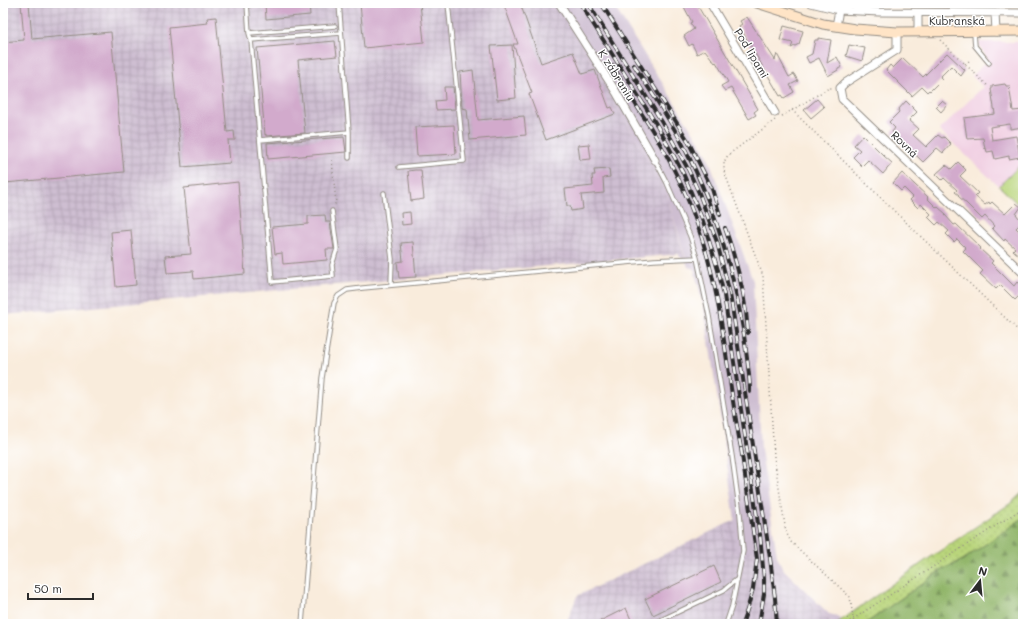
<svg xmlns="http://www.w3.org/2000/svg" width="1026" height="627" font-family="Mali,sans-serif">
<defs>
<pattern id="industrial-grid" width="8" height="8" patternUnits="userSpaceOnUse"><rect width="8" height="8" fill="#cebed1"/><path d="M0 4h8M4 0v8" fill="none" stroke="#b1a3b4"/></pattern>
<pattern id="grass-dots" width="8" height="8" patternUnits="userSpaceOnUse"><rect width="8" height="8" fill="#b9d57b"/><path d="M2 2h.1M6 6h.1" fill="none" stroke="#9fb76a" stroke-width="1.8" stroke-linecap="round"/></pattern>
<pattern id="forest-firs" width="22" height="20" patternUnits="userSpaceOnUse"><rect width="22" height="20" fill="#92b66b"/><path d="M5 1l3.5 6h-7zM16 11l3.5 6h-7z" fill="#779458"/></pattern>
</defs>
<rect width="100%" height="100%" fill="#fff"/>
<filter id="ink" filterUnits="userSpaceOnUse"><feTurbulence type="fractalNoise" baseFrequency=".025" numOctaves="2"/><feDisplacementMap in="SourceGraphic" scale="8" xChannelSelector="R" yChannelSelector="G"/><feConvolveMatrix kernelMatrix="1 2 1 2 8 2 1 2 1" color-interpolation-filters="sRGB"/></filter>
<filter id="wash" filterUnits="userSpaceOnUse"><feTurbulence type="fractalNoise" baseFrequency=".012" numOctaves="4" result="noise"/><feDisplacementMap in="SourceGraphic" scale="16" xChannelSelector="R" yChannelSelector="G"/><feGaussianBlur stdDeviation="0.9" result="paint"/><feColorMatrix in="noise" values="0 0 0 0 0 0 0 0 0 0 0 0 0 0 0 0 0 1.4 0 .05"/><feComposite in="paint" operator="in"/></filter>
<g filter="url(#wash)">
<rect width="100%" height="100%" fill="#f9ecdc"/>
<path fill="#f1d0e3" d="M980,42H1018L1023,54V209L939,130L983,87L972,76L988,60L979,44Z"/>
<path fill="url(#industrial-grid)" d="M3,3H555L581,44L665,189L686,262L679,256V254L3,315Z
M735,520L736,551H750L778,570L834,624H566L577,596Z"/>
<path fill="#cebed1" d="M555,3H612L707,154L753,281L761,449L777,556L782,568L829,614L837,616L841,620L836,624H834L778,570L750,551H735V520L719,408L704,308L694,269L688,267L665,189L581,44Z"/>
<path fill="url(#grass-dots)" stroke="#728053" d="M1023,492V518L963,560L940,571L865,624H836L922,563L1011,503Z"/>
<path fill="url(#forest-firs)" stroke="#5e704b" d="M1023,518V624H865L940,571L963,560Z"/>
<path fill="#b9d57b" stroke="#728053" d="M1023,162V209L999,186Z"/>
<g id="blocks">
<path fill="#d2aacc" d="M21,3H29L32,39L111,32L124,172L5,183L3,164V42L24,40Z
M265,3H309L310,15L266,19Z
M360,3H420L424,42L364,48Z
M509,3H520L541,63L573,52L582,74L595,70L609,108L612,107L615,114L546,140L529,94L532,93L513,44H518L504,5Z
M682,3H696L758,109L754,112L756,115L749,119L731,88L725,91L721,86L728,82L716,62L715,63L705,50L697,54L692,44L689,46L684,36L694,29L690,23L692,22Z
M216,17L227,132L234,131L235,140H228L230,163L182,167L169,27L208,23L207,18Z
M747,17L775,60L777,54L789,77L794,74L798,81L790,85L794,92L784,98L782,95L780,96L739,26L742,24L740,21Z
M784,26L803,31L799,44L791,48L793,43L780,40Z
M818,38L831,40L827,63L837,57L842,67L838,69V70L828,76L819,58L809,63L806,57L812,54L815,40H818Z
M335,41L337,56L298,60L305,133L266,136V134L265,135L257,48Z
M512,45L516,98L497,100L491,46Z
M849,45L865,48L862,61L846,56Z
M947,53L965,70L961,76L951,66L940,77L942,79L930,91L929,90L927,92L922,87L912,96L886,70L890,65L893,68L903,58L923,77Z
M473,70L478,120L524,116L526,135L470,140L467,109L462,108L460,72Z
M1005,84L1006,86H1009L1013,111L1023,110V127L1010,129V124L990,127L992,140L1016,136L1020,157L1009,159V156L995,159L993,151L987,152L986,148L985,149L983,138L967,139L964,118L995,114L991,89H992V86Z
M444,87H453L455,109L436,110L435,101L445,100Z
M817,99L824,107L811,118L804,110Z
M906,101L917,112L909,120L919,129L913,135L926,147L938,135L942,138L944,137L951,144L943,153L937,148L923,162L892,132L895,128L889,122L899,112L898,110Z
M942,101L947,105L941,112L936,107Z
M454,125L456,154L417,156L415,127Z
M863,135L884,156L892,163L883,174L868,160L862,166L853,157L860,150L854,145Z
M344,137L346,152L268,159L267,143Z
M589,144L591,159L580,160L578,145Z
M958,162L966,170L960,176L978,193L975,196L985,205L989,202L990,204L992,202L1005,214L1016,203L1021,207L1016,214L1022,222L1016,228L1023,235V259L1013,250L1015,248L1005,239L1004,241L992,228L994,226L985,216L982,219L967,204L958,196L959,195L955,192L957,190L944,178L942,180L936,174L946,165L951,169Z
M609,169L610,177L603,178L604,193L581,195L583,209L571,211L570,206H567L565,189L593,186L592,175H595L594,170Z
M415,170H421L424,199L411,201L408,171Z
M902,173L928,197L927,198L937,208L938,207L946,214L945,215L954,225L956,224L981,248L980,249L993,261L991,263L1014,286L1017,282L1023,288V292L1015,300L1000,285L996,289L980,274L983,271L963,251L966,248L957,239L954,242L946,234L949,231L939,222L936,225L928,217L931,214L921,204L918,208L910,200L913,197L904,188L901,191L893,183Z
M238,182L245,274L194,279L193,271L167,273L165,256L191,254L184,188Z
M410,212L411,224L402,225L401,213Z
M325,215L326,222H330L334,249H326L327,260L283,264L282,253L275,254L272,227L308,224V216Z
M131,230L136,285L116,287L111,232Z
M413,242L416,277L399,278L397,262L403,261L401,243Z
M714,566L721,582L653,615L645,599Z
M626,608L632,622L627,624H594Z"/>
</g>
</g>
<g filter="url(#ink)">
<use href="#blocks" fill-opacity="0" stroke="#928c84" stroke-width="1"/>
<g fill="none" stroke-linecap="round" stroke-linejoin="round">
<defs>
<path id="lane" d="M247,3L249,33L335,26
M339,3L349,132V158
M249,33L251,40L272,282L333,276L332,265L337,249L332,211
M974,33L975,46L989,63
M251,40L341,33
M260,140L349,132
M655,160L667,183L690,236L697,258L709,316L732,456L740,514L743,551L732,606L726,624
M399,167L464,161L448,3
M384,193L392,259L391,285
M302,624L322,378L331,321L334,303L338,296L347,290L363,288L654,260L697,258
M653,624L663,619
M664,624L663,619L724,590L736,580"/>
<path id="street" d="M559,3L616,92L655,160
M710,3L775,113
M811,3L839,10L879,12L1023,13
M995,13L996,32
M836,26L839,10
M918,31V13
M897,32V50L845,83L840,88L842,99L1023,273"/>
<path id="secondary" d="M757,3L823,24L855,29L897,32L1023,31"/>
</defs>
<use href="#lane" stroke="#928c84" stroke-width="5.5"/>
<use href="#street" stroke="#928c84" stroke-width="9"/>
<use href="#secondary" stroke="#928c84" stroke-width="11"/>
<path stroke="#928c84" stroke-width="1.5" stroke-dasharray="1 3" stroke-linecap="butt" d="M940,40L988,86
M965,64L969,61
M792,110L886,203L1023,335
M782,116L829,88H832
M775,120L728,155L724,162V171L763,276L774,457L786,532L791,542L850,597L854,624
M332,160L336,203L334,205
M847,618L850,621L1023,508"/>
<use href="#lane" stroke="#fff" stroke-width="3.5"/>
<use href="#street" stroke="#fff" stroke-width="7"/>
<use href="#secondary" stroke="#ffe4c6" stroke-width="9"/>
<defs>
<path id="rail" d="M580,3L658,127L683,173L703,221L718,270L724,295L760,537
M588,3L662,122L688,169L699,193L717,242L730,294L734,319L770,558L775,598L777,624
M601,3L687,139L712,189L720,215
M613,65C624,88 639,109 652,130C670,160 686,191 697,224C724,298 726,376 742,453
M634,65C650,91 668,116 682,143C714,204 733,267 744,335C746,354 750,373 750,392
M725,228C737,262 746,297 748,333
M741,448L757,559L753,589L747,610L742,624
M759,624L764,594V579L760,534"/>
</defs>
<use href="#rail" stroke="#2b2b2b" stroke-width="4"/>
<use href="#rail" stroke="#fff" stroke-width="2.5" stroke-dasharray="8" stroke-linecap="butt"/>
</g>
</g>
<g text-anchor="middle" dominant-baseline="central" stroke-width="3" stroke-linejoin="round" paint-order="stroke">
<g font-size="11" fill="#2b2b2b" stroke="#fff">
<text x="957" y="20">Kubranská</text>
<text transform="translate(752 53) rotate(59)">Pod lipami</text>
<text transform="translate(617 75) rotate(58)">K zábraniu</text>
<text transform="translate(905 144) rotate(44)">Rovná</text>
</g>
</g>
<rect width="1026" height="627" fill="none" stroke="#fff" stroke-width="16"/>
<g transform="translate(980 581) rotate(16)" stroke="#ffffff" stroke-width="3" paint-order="stroke">
<path d="M0-3L7 15L0 10L-7 15Z" fill="#2b2b2b"/>
<text y="-6" font-size="11" font-weight="bold" text-anchor="middle" fill="#2b2b2b">N</text>
</g>
<path d="M28 593v6h65v-6" fill="none" stroke="#2b2b2b" stroke-width="2"/>
<text x="34" y="593" font-size="12" fill="#2b2b2b" stroke="#ffffff" stroke-width="3" paint-order="stroke">50 m</text>
</svg>
